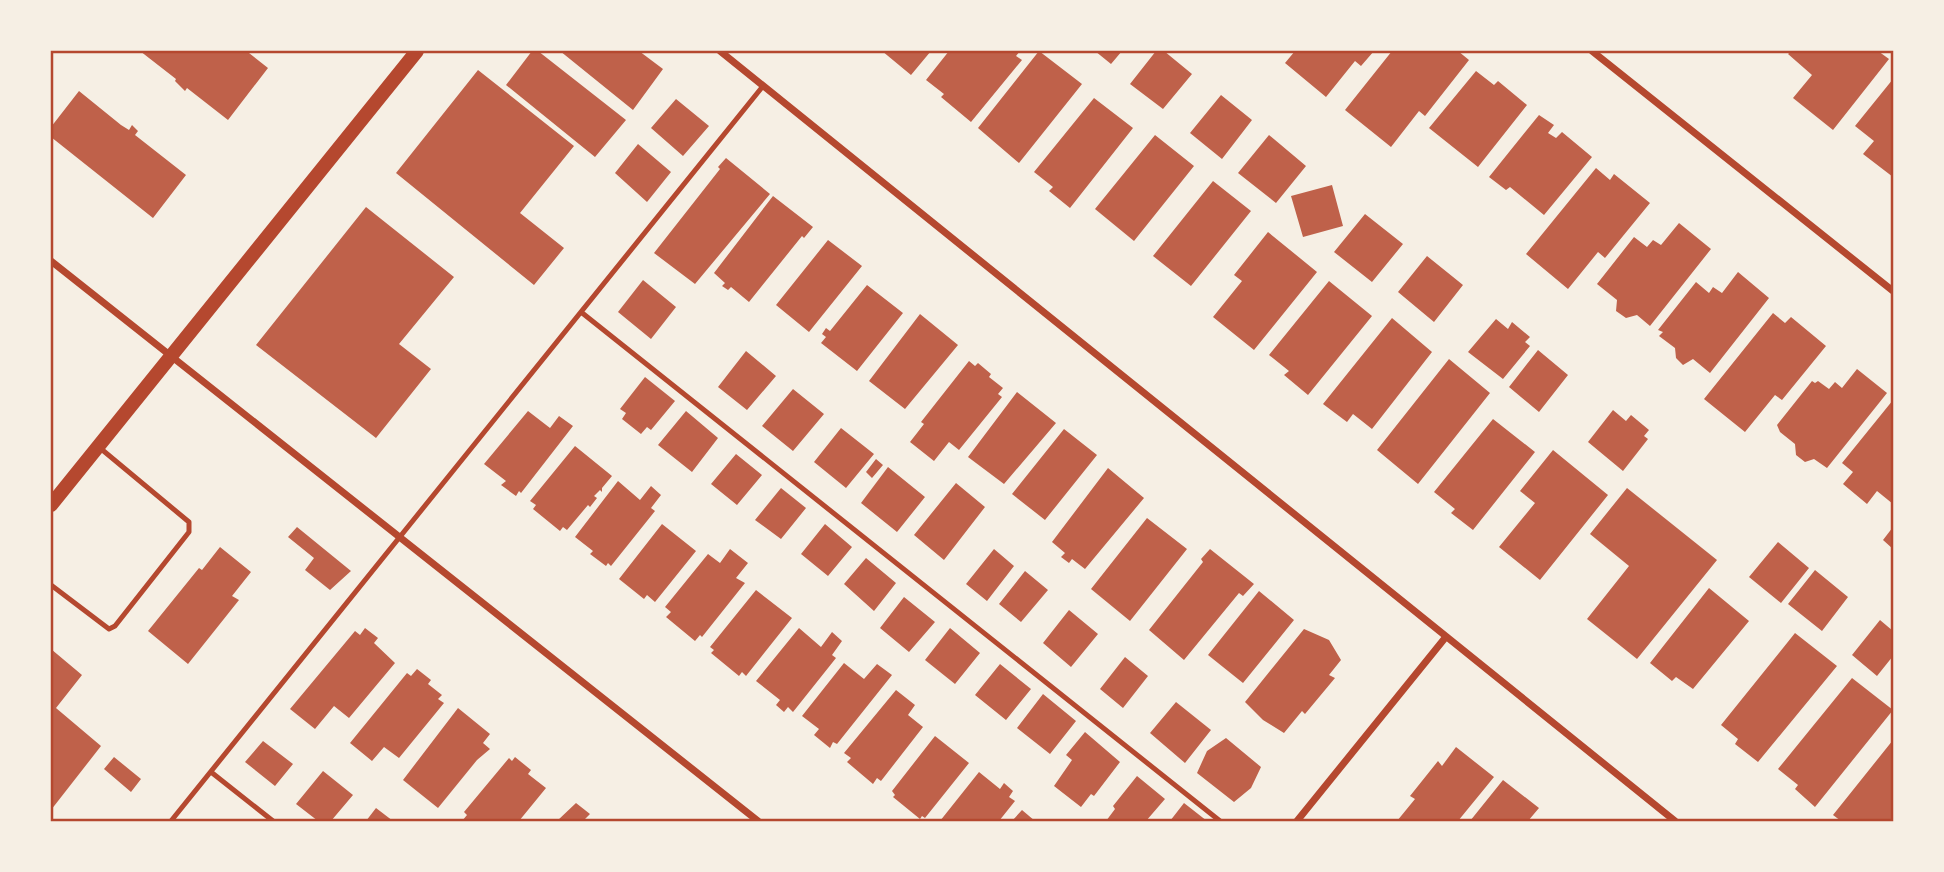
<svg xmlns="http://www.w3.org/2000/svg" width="1944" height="872" font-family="Mulish,sans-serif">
<rect width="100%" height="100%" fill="#f6efe4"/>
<path fill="#bf614a" d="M140,51H251L249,53L268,68L228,120L187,88L185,91L175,81L176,79Z
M532,51H538L626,120L595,157L506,85Z
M560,51H639L663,69L633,110Z
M882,51H931L911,75Z
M949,51H1020L1016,56L1022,60L971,122L941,97L944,94L926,80Z
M1039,51L1082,84L1019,163L978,128Z
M1095,51H1122L1111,64Z
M1156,51H1164L1192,74L1163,109L1130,84Z
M1295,51H1374L1361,66L1355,61L1326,97L1285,63Z
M1392,51H1458L1469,60L1425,116L1419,111L1391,147L1345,110Z
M1791,51H1878L1889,59L1833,130L1793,98L1812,75L1788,54Z
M478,70L574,146L520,213L564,248L534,285L396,173Z
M1476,71L1494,85L1498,81L1527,105L1478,167L1429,128Z
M1893,79V177L1863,154L1874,141L1855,126Z
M79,91L121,125L129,130L132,125L138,131L135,135L186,175L153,218L51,137V127Z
M1221,95L1252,120L1222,159L1190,133Z
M1094,98L1133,128L1070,208L1049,191L1053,187L1034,172Z
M676,99L709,126L683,156L651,128Z
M1539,115L1554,125L1548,133L1556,138L1562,132L1592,157L1544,215L1510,187L1506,190L1489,177Z
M1155,135L1194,166L1134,241L1095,209Z
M1269,135L1306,166L1276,203L1238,173Z
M638,144L671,172L647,202L615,173Z
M726,158L770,194L695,284L654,253L720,169L718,167Z
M1596,168L1610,180L1614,174L1650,203L1605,258L1598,252L1568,289L1526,254Z
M1213,181L1251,211L1191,286L1153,256Z
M1332,185L1343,226L1303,237L1291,196Z
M773,196L813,227L804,238L802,236L749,302L731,287L728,290L722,286L725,283L714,273Z
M366,207L454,277L399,344L431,369L376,438L256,345Z
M1365,214L1403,244L1372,282L1334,252Z
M1679,223L1711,249L1650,326L1637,315L1626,318L1616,311L1617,300L1597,284L1634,237L1647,247L1653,240L1661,245Z
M1268,232L1317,272L1254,350L1213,317L1242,281L1234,275Z
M828,240L862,266L809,332L776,305Z
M1427,256L1463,285L1434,322L1398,292Z
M1738,272L1769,298L1710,373L1693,359L1683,365L1676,358L1675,348L1659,336L1663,332L1658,330L1696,282L1709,293L1713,287L1722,293Z
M643,280L676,307L651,339L618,312Z
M1329,281L1372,316L1308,395L1284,375L1289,371L1269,355Z
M867,285L903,313L857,371L821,343L826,337L822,334L826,328L830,331Z
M1773,313L1785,323L1791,317L1826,346L1782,400L1775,395L1745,432L1704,399Z
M920,314L958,345L905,409L869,381Z
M1392,318L1432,352L1372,429L1353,414L1347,422L1323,404Z
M1496,319L1508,329L1512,322L1530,337L1525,342L1530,346L1503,379L1468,352Z
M1538,350L1568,375L1539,412L1509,387Z
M746,351L776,376L747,410L718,387Z
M1449,359L1490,393L1418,484L1377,450Z
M969,361L975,366L978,363L991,374L989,377L1003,388L998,394L1002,397L959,450L949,442L934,461L910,442L924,424L921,422Z
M1857,369L1887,393L1827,468L1814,459L1805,462L1796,455L1795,444L1780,432L1777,425L1812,381L1815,383L1818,381L1829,389L1835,382L1842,388Z
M645,377L675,401L651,430L647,427L641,434L622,419L626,413L620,409Z
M793,389L824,414L793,451L762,426Z
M1017,392L1056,423L1004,484L968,457Z
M1893,400V504L1877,491L1867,504L1843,484L1853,472L1842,463Z
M1613,410L1626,421L1631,415L1649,430L1644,436L1648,439L1623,471L1588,442Z
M528,411L550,428L559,416L573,426L521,493L519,491L516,496L501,485L506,481L484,464Z
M686,411L718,438L692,472L658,445Z
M1493,419L1535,452L1473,530L1451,513L1455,509L1434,492Z
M841,428L874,454L846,488L814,462Z
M1064,429L1097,455L1045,520L1012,494Z
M575,446L612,476L602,488V492L600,490L594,496L597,498L590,507L588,505L567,530L563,527L560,531L533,509L536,505L530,501Z
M1553,450L1608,495L1540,580L1499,547L1535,503L1520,491Z
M736,454L762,475L737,505L711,484Z
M876,459L883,465L872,478L866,472Z
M888,467L925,497L897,532L861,503Z
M1108,468L1144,498L1085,569L1072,559L1069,563L1061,557L1065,553L1052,542Z
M618,481L640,500L651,486L661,495L651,508L655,511L611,566L608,563L606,566L590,554L593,551L575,537Z
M956,483L985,507L944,560L914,535Z
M781,488L806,508L781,539L755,520Z
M1627,488L1717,560L1637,659L1587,619L1629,566L1590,534Z
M1147,518L1187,549L1130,621L1091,589Z
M662,524L696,551L655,602L647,595L644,599L619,579Z
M825,524L852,547L828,576L801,554Z
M297,527L351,571L330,590L305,570L314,558L288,537Z
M1893,527V549L1883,540Z
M1778,542L1809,568L1781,603L1749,577Z
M220,547L251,572L232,596L239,600L188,664L148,631L199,568L202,570Z
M730,549L748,563L736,578L745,583L702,637L700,635L695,641L666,617L671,612L665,607L708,554L720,563Z
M994,549L1014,566L987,601L966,584Z
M1210,549L1254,584L1243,596L1239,593L1184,660L1149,630L1203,562L1201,559Z
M866,558L896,583L874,611L844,584Z
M1815,570L1848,597L1822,631L1788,604Z
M1025,571L1048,590L1021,622L999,604Z
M1709,588L1749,621L1693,689L1676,677L1672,681L1650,663Z
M756,590L792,618L746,676L742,672L739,676L711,653L714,650L710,647Z
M1259,591L1294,620L1243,683L1208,655Z
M904,597L935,622L909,652L880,628Z
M1069,610L1098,634L1071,667L1043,643Z
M1880,620L1893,631V656L1877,676L1852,655Z
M365,628L378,638L374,643L395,663L349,718L334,706L315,729L290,709L355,631L360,635Z
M799,628L821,647L832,632L842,641L832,655L836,658L793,712L788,707L784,712L776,705L780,700L756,681Z
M950,628L980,653L955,684L925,660Z
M1304,629L1329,640L1341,660L1329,675L1335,678L1305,714L1302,711L1284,733L1263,720L1245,702Z
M1795,633L1837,666L1758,762L1735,744L1738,739L1721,725Z
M51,649L82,675L56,708L101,746L51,810Z
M1125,657L1148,676L1123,708L1100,689Z
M844,663L864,679L877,664L892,675L837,744L833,742L830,748L814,735L819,729L802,716Z
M1000,664L1031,689L1006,720L975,695Z
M417,669L431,680L428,684L442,695L438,699L444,703L399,758L384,747L372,761L350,743L407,673L411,676Z
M1852,678L1893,710L1815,807L1795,789L1798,785L1778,769Z
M896,690L915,705L908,715L923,727L881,781L877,778L873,784L847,762L851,758L844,753Z
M1043,694L1076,721L1050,754L1017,728Z
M1176,702L1211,730L1185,763L1150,733Z
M458,708L490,734L483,743L490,749L477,760L438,808L403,780Z
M1085,732L1120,762L1094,796L1091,794L1081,807L1054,786L1072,760L1066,755Z
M935,736L969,763L925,818L922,816L920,819L893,797L895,795L892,791Z
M1226,738L1261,767L1251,788L1234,802L1197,773L1207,751Z
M1893,740V821H1841L1833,815Z
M263,741L293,764L275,786L245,762Z
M1456,747L1494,777L1458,821H1397L1415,799L1410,796L1438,761L1442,766Z
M114,757L141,779L131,792L104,769Z
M515,757L531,770L528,774L546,788L519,821H462L467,815L464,812L509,758L512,761Z
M323,771L353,795L331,821H318L296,804Z
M979,772L1000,789L1004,783L1013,791L1009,797L1015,801L999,821H940Z
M1137,776L1165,799L1146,821H1106L1115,809L1113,806Z
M1503,780L1539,808L1528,821H1470Z
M576,803L590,814L585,819L588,821H557Z
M1184,803L1207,821H1170Z
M376,808L393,821H366Z
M1022,810L1035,821H1012Z"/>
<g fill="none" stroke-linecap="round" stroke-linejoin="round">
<path stroke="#b5482f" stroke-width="5" d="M581,312L1220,821
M51,585L109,629L115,626L189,532V522L100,448
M211,772L273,821
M171,821L763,86"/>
<path stroke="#b5482f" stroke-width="7" d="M720,51L1675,821
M1592,51L1893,291
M51,261L758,821
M1297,821L1445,638"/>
<path stroke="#b5482f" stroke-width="14" d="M51,505L417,51"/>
</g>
<rect width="1944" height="872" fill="none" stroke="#f6efe4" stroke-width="105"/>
<rect x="52" y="52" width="1840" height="768" fill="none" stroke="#b5482f" stroke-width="2.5"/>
</svg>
